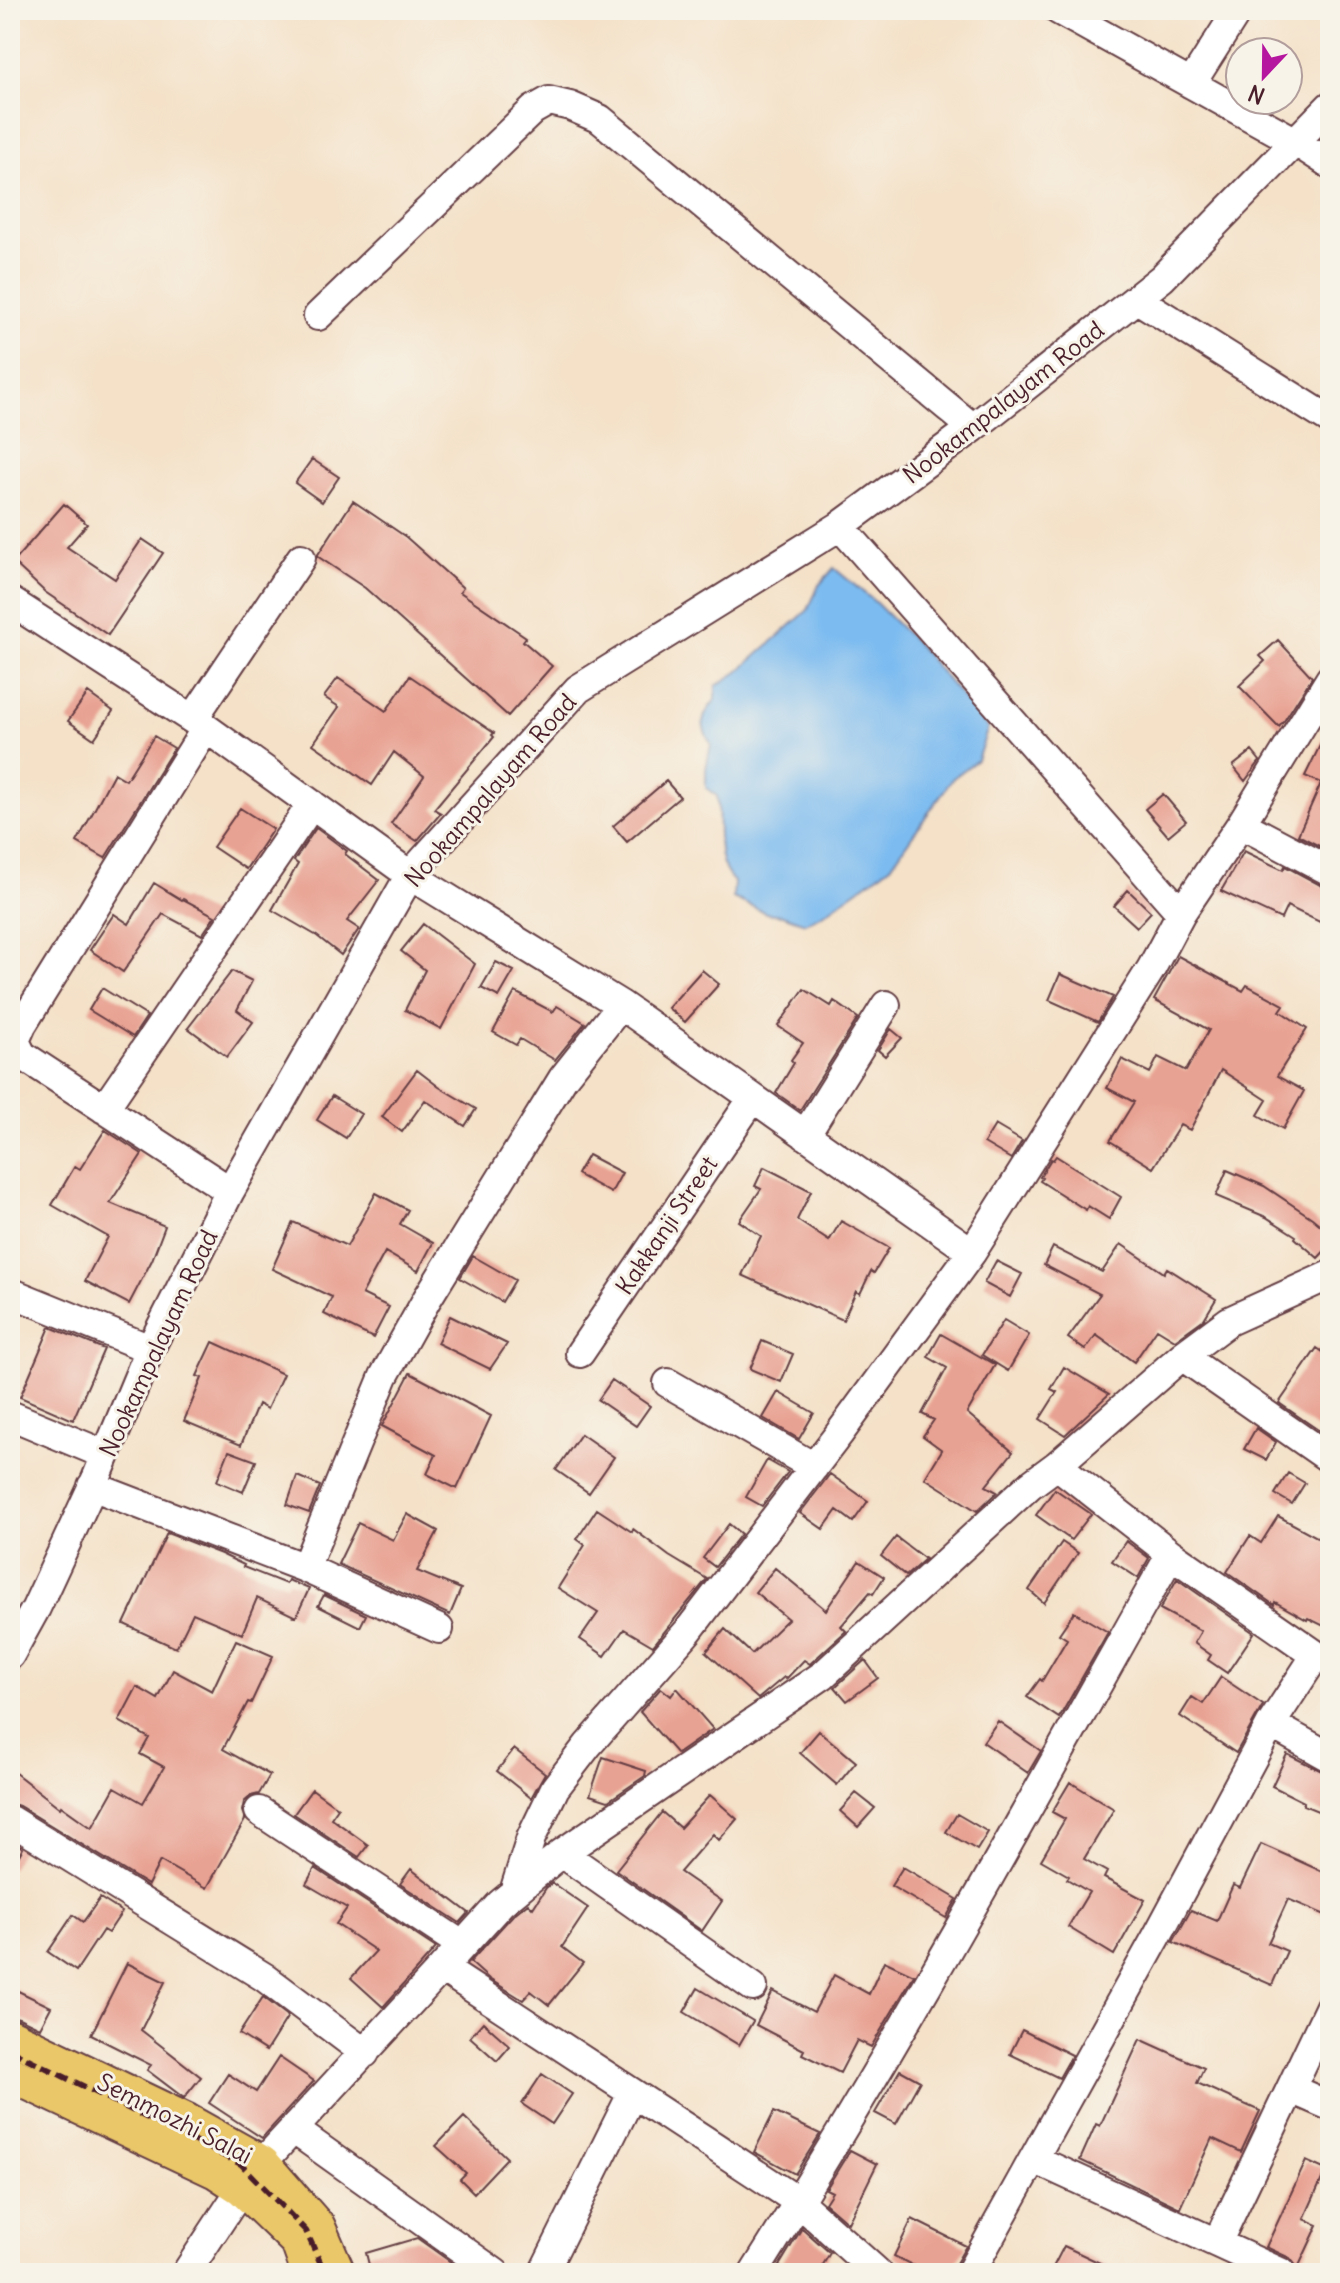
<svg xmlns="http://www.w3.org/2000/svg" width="1340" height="2283" font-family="Delius,sans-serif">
<rect width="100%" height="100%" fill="#f7f3e8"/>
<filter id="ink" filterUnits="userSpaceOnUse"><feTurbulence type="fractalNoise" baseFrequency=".0125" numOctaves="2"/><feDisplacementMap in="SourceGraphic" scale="16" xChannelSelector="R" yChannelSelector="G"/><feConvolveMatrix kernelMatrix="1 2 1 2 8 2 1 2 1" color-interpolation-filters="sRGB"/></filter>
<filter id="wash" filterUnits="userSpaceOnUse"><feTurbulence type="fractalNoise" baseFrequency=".006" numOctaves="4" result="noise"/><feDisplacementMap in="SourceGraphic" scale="32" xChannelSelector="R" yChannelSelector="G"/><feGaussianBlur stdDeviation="1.8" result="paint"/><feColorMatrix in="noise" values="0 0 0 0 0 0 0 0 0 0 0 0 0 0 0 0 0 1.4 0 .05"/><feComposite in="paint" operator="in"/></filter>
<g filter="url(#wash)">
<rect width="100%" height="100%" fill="#f4e1c8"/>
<path fill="#7cbbf0" stroke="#636d8e" stroke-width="2" d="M834,568L875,602L919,646L988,728L977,760L953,778L891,866L826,912L805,923L782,915L766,913L733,898L734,882C712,861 722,824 717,796L706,788V769L711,744C699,724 701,717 716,699V686L738,672L808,610L819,585Z"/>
<g id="blocks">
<path fill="#e8a293" d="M312,459L339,477L322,502L295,483Z
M353,501L406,537L463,588L460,592L526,637L523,641L552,666L508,716L365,588L317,556Z
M64,504L87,524L67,547L115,579L142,539L163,553L108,635L45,592L13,562Z
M1278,640L1312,677L1284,721L1279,727L1239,686L1265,661L1260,656Z
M410,676L494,733L492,735L494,737L434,809L441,813L417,841L391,824L424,776L394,752L372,785L313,744L339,707L324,697L338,678L386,711Z
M88,693L113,711L94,739L68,721Z
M1330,725V832L1323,848L1298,835L1321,783L1305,776Z
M154,736L174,748L105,858L77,842L114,773L126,780Z
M1252,751L1260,761L1245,781L1233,766Z
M666,781L680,797L627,842L613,826Z
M1163,794L1186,821L1168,836L1145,809Z
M240,808L273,829L246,869L213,847Z
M316,828L347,851L345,854L379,880L347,921L359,929L341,955L317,936L272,910L298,864L294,861Z
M1244,851L1283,870L1285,866L1322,886L1330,888V927L1287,906L1281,919L1221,891Z
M154,883L182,900L183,899L215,916L202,935L163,914L123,972L90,950L114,914L129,924Z
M1128,890L1151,912L1137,927L1114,906Z
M423,924L475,964L441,1029L405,1010L425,970L401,951Z
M1178,956L1243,991L1247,985L1284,1005L1280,1011L1307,1029L1277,1076L1304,1091L1283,1129L1258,1115L1267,1100L1221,1070L1190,1130L1180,1125L1153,1168L1110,1141L1134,1102L1107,1088L1122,1059L1150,1073L1158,1057L1186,1071L1209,1030L1154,1000Z
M496,962L514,971L499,997L481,988Z
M702,970L719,984L685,1022L668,1008Z
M232,971L252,981L237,1010L253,1022L227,1057L188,1028Z
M1060,974L1113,997L1098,1022L1049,1000Z
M102,988L147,1016L133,1037L89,1010Z
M804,989L831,1006L834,1001L858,1018L800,1110L776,1093L794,1063L791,1060L803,1043L778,1026Z
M515,992L553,1012L557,1006L585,1023L555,1060L520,1039L516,1045L493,1032Z
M891,1029L902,1038L885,1056L878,1050Z
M417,1070L439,1087L476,1109L465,1126L425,1100L402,1132L382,1117Z
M332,1096L361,1114L346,1138L317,1120Z
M995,1125L1022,1141L1011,1159L984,1143Z
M105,1130L142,1154L110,1203L165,1226L152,1260L129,1304L85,1281L108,1237L52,1205L75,1166L80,1169Z
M588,1155L622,1173L611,1193L577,1174Z
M1056,1156L1121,1197L1109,1219L1088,1206L1086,1210L1040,1181L1042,1178L1040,1177L1051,1159L1053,1160Z
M764,1167L811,1191L797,1220L829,1241L841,1221L889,1248L874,1273L871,1271L860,1294L856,1291L843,1320L742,1275L761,1236L739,1221L761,1189L755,1186Z
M1227,1170L1264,1186L1312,1218L1330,1233V1245L1318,1258L1295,1238L1296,1236L1266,1217L1216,1196Z
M376,1193L408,1210L400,1224L433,1243L418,1271L385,1252L362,1294L389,1307L373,1338L324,1314L332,1297L272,1269L293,1222L347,1246Z
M1121,1244L1164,1273L1167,1268L1216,1299L1204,1319L1175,1340L1157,1329L1134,1362L1096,1335L1085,1350L1068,1338L1100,1294L1044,1265L1053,1247L1102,1272Z
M473,1256L515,1280L502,1302L460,1278Z
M996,1261L1022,1274L1010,1297L984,1283Z
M450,1316L507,1344L490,1369L437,1343Z
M1004,1320L1029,1335L1008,1371L982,1355Z
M50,1327L104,1349L73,1420L20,1397Z
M941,1334L995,1365L967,1413L1013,1452L986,1486L997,1492L977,1511L925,1478L942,1450L923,1436L934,1420L922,1414L947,1368L928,1357Z
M762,1341L793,1354L781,1382L750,1369Z
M213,1342L283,1374L267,1409L258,1404L241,1445L184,1421L202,1378L197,1376Z
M1317,1348L1330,1357V1438L1279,1403Z
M1064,1367L1109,1394L1065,1435L1040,1419L1057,1392L1051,1389Z
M410,1373L491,1416L457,1489L427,1474L436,1455L382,1426Z
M612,1380L650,1406L636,1426L598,1400Z
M778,1392L814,1413L799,1439L763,1418Z
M1256,1428L1276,1442L1266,1460L1244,1449Z
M581,1434L614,1457L589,1493L556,1470Z
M229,1451L256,1461L243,1492L217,1481Z
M767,1460L788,1472L762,1506L746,1497Z
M1288,1473L1305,1483L1292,1504L1275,1494Z
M830,1474L868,1501L853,1522L837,1510L823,1529L800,1513Z
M297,1476L320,1486L309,1513L287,1505Z
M1055,1489L1091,1514L1071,1540L1036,1515Z
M597,1509L632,1532L633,1529L669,1556L707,1579L653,1646L624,1629L605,1656L580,1639L598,1613L558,1588L585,1545L577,1539Z
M407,1514L438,1531L417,1571L461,1589L450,1615L338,1564L358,1523L393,1540Z
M1278,1516L1330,1544V1629L1308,1618L1307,1620L1275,1602L1274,1605L1227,1572L1250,1536L1261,1543Z
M729,1524L741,1534L715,1567L703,1558Z
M167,1533L221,1554L244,1565L243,1567L286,1584L288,1580L309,1589L296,1617L257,1598L242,1634L193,1613L176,1648L124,1624Z
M896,1537L925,1559L906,1576L881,1556Z
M1126,1541L1149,1558L1138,1578L1112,1561Z
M1062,1542L1078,1553L1044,1603L1029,1590Z
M859,1561L884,1577L873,1594L870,1592L841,1626L846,1631L812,1662L810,1664L804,1660L786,1679L784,1677L758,1699L706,1652L725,1629L752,1654L788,1619L755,1592L775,1568L826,1610Z
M1177,1579L1254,1633L1227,1673L1208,1660L1211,1655L1194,1643L1201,1631L1160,1609Z
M324,1595L366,1615L360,1627L318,1606Z
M1074,1612L1108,1632L1059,1718L1027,1697L1040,1679L1042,1681L1067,1639L1059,1634Z
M236,1640L273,1656L251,1703L248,1702L223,1749L270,1775L259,1794L251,1796L244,1802L242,1811L245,1820L207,1888L160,1861L148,1885L19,1806L10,1803V1769L60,1808L61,1806L92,1828L115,1787L143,1803L164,1767L140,1754L149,1738L119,1721L137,1687L158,1699L173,1670L212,1691Z
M865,1660L878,1678L847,1701L835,1687Z
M1221,1677L1263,1705L1236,1753L1180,1716L1192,1697L1203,1704Z
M661,1688L671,1696L677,1688L713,1729L677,1754L640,1712Z
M998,1721L1041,1751L1028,1773L983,1742Z
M819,1731L856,1762L837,1785L800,1753Z
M514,1749L545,1773L531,1798L497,1771Z
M1287,1754L1330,1775V1816L1303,1805L1304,1802L1272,1786Z
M603,1757L646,1771L645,1776L608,1801L590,1795Z
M1070,1782L1114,1809L1084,1859L1107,1872L1104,1878L1145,1900L1114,1955L1068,1927L1089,1892L1067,1879L1069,1876L1041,1860L1065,1819L1052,1812Z
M312,1789L338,1808L331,1818L368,1845L359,1857L294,1814Z
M856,1793L875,1808L858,1827L840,1811Z
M710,1795L737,1819L719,1840L713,1834L680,1872L722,1901L702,1931L616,1870L662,1812L680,1828Z
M957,1814L988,1832L977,1850L946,1832Z
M10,1840L23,1848L10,1871Z
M1261,1844L1330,1875V1917L1288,1899L1268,1943L1287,1951L1272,1985L1173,1942L1191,1910L1217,1921L1233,1885L1240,1888Z
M903,1867L957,1899L946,1918L891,1886Z
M315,1868L436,1948L383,2007L351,1978L376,1951L336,1924L347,1908L306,1884Z
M411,1869L469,1913L460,1923L400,1884Z
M552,1883L588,1908L562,1947L583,1963L549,2005L531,1991L523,2000L489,1979L470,1962L513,1915L528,1903L533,1908L546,1888Z
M100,1898L122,1912L108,1933L103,1930L76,1971L48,1952L73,1915L83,1922Z
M884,1961L914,1975L871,2047L857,2040L840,2073L802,2054L804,2050L756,2025L773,1991L814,2012L834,1975L869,1994Z
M127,1963L165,1982L141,2030L201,2077L184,2098L147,2070L151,2065L91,2035Z
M10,1987L51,2007L40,2028L19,2018L10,2016Z
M698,1988L753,2021L739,2045L684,2012Z
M263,1997L288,2016L266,2051L239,2034Z
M483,2022L510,2046L497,2061L470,2037Z
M1022,2030L1072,2055L1059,2078L1010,2054Z
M1140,2039L1204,2068L1197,2083L1260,2111L1241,2152L1212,2138L1180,2208L1080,2160L1096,2124L1100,2126Z
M279,2057L314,2081L262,2138L209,2103L228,2074L256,2092Z
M900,2070L920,2081L896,2124L875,2113Z
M542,2074L572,2094L552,2124L522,2104Z
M774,2112L820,2134L795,2174L754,2152Z
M464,2117L507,2158L474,2193L460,2179L466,2173L436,2146Z
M850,2150L877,2164L848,2223L825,2203L832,2192L826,2189Z
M1306,2161L1326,2170L1304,2219L1318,2225L1298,2268L1290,2258L1266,2247Z
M912,2219L966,2246L955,2265L953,2273H928L894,2256Z
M802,2228L830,2253L818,2273H791L779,2266Z
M417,2238L466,2273H371L366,2253Z
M1064,2246L1121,2273H1050Z"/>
</g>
</g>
<g filter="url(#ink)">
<use href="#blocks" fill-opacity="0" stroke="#643c43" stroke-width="2"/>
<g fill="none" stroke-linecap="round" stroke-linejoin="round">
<defs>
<path id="minor" d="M1058,10L1296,142L1330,164
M1191,84L1238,10
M1137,299L1330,420
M318,316L533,110L549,101L570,106L600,119L973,428
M840,526L1181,913
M10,601L206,728L410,875L621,1005L972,1252
M193,719L301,558
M206,728L22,1025L15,1041L22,1055L230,1191
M1241,824L1330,871
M104,1109L312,804
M805,1135L886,1005
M10,1292L150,1349
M580,1353L753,1098
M1182,1356L1330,1459
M668,1383L814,1467
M10,1415L106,1455
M1057,1465L1171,1554
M92,1486L305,1568L439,1629
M305,1568L384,1376L427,1299L563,1078L621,1005
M10,1655L36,1608L96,1479L150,1349L230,1191L410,875L578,689L840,526L973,428L1162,278L1330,106
M1271,1724L1330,1757
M259,1811L462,1945
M10,1820L264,1977L365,2053
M562,1853L753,1987
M514,1892L531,1838L555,1788L588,1745L688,1631L839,1434L972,1252L1151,969L1181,913L1241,824L1330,679
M442,1968L501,1903L562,1853L823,1675L1030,1485L1057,1465L1182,1356L1229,1321L1330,1275
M1291,2089L1330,2106
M293,2129L495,2273
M1034,2159L1282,2273
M1217,2243L1330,2006
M186,2273L242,2188L262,2163L442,1968L799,2202L878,2273
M543,2273L632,2094
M754,2273C902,2039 1035,1795 1171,1554L1316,1655
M970,2273L1156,1938L1271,1724L1316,1655L1330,1660"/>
<path id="major" d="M10,2036L187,2121L262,2163L318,2227L338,2273
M10,2074L216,2171L242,2188L298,2242L309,2273"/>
</defs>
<use href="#minor" stroke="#643c43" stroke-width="32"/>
<use href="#major" stroke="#643c43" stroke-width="38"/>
<use href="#minor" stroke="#fff" stroke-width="28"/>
<use href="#major" stroke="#eac769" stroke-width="34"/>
<path stroke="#4a1f2b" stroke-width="6" stroke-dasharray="12 6" stroke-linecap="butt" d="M10,2050L241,2164L306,2231L325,2273"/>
</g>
</g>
<g text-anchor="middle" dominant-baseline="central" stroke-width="6" stroke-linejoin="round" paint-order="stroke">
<g font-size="24" fill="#4a1f2b" stroke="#f7f3e8">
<text transform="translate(1003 402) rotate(-38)">Nookampalayam Road</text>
<text transform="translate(490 790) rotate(-49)">Nookampalayam Road</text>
<text transform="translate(666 1225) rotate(-56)">Kakkanji Street</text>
<text transform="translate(158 1343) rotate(-65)">Nookampalayam Road</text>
<text transform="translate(175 2118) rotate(27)">Semmozhi Salai</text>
</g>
</g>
<rect width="1340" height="2283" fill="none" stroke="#f7f3e8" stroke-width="40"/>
<g transform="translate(1264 76) rotate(202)"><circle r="38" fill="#f7f3e8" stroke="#b29e9c" stroke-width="2"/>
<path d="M0-6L14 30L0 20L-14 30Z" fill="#b5179e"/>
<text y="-12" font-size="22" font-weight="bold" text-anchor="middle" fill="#4a1f2b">N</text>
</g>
</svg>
